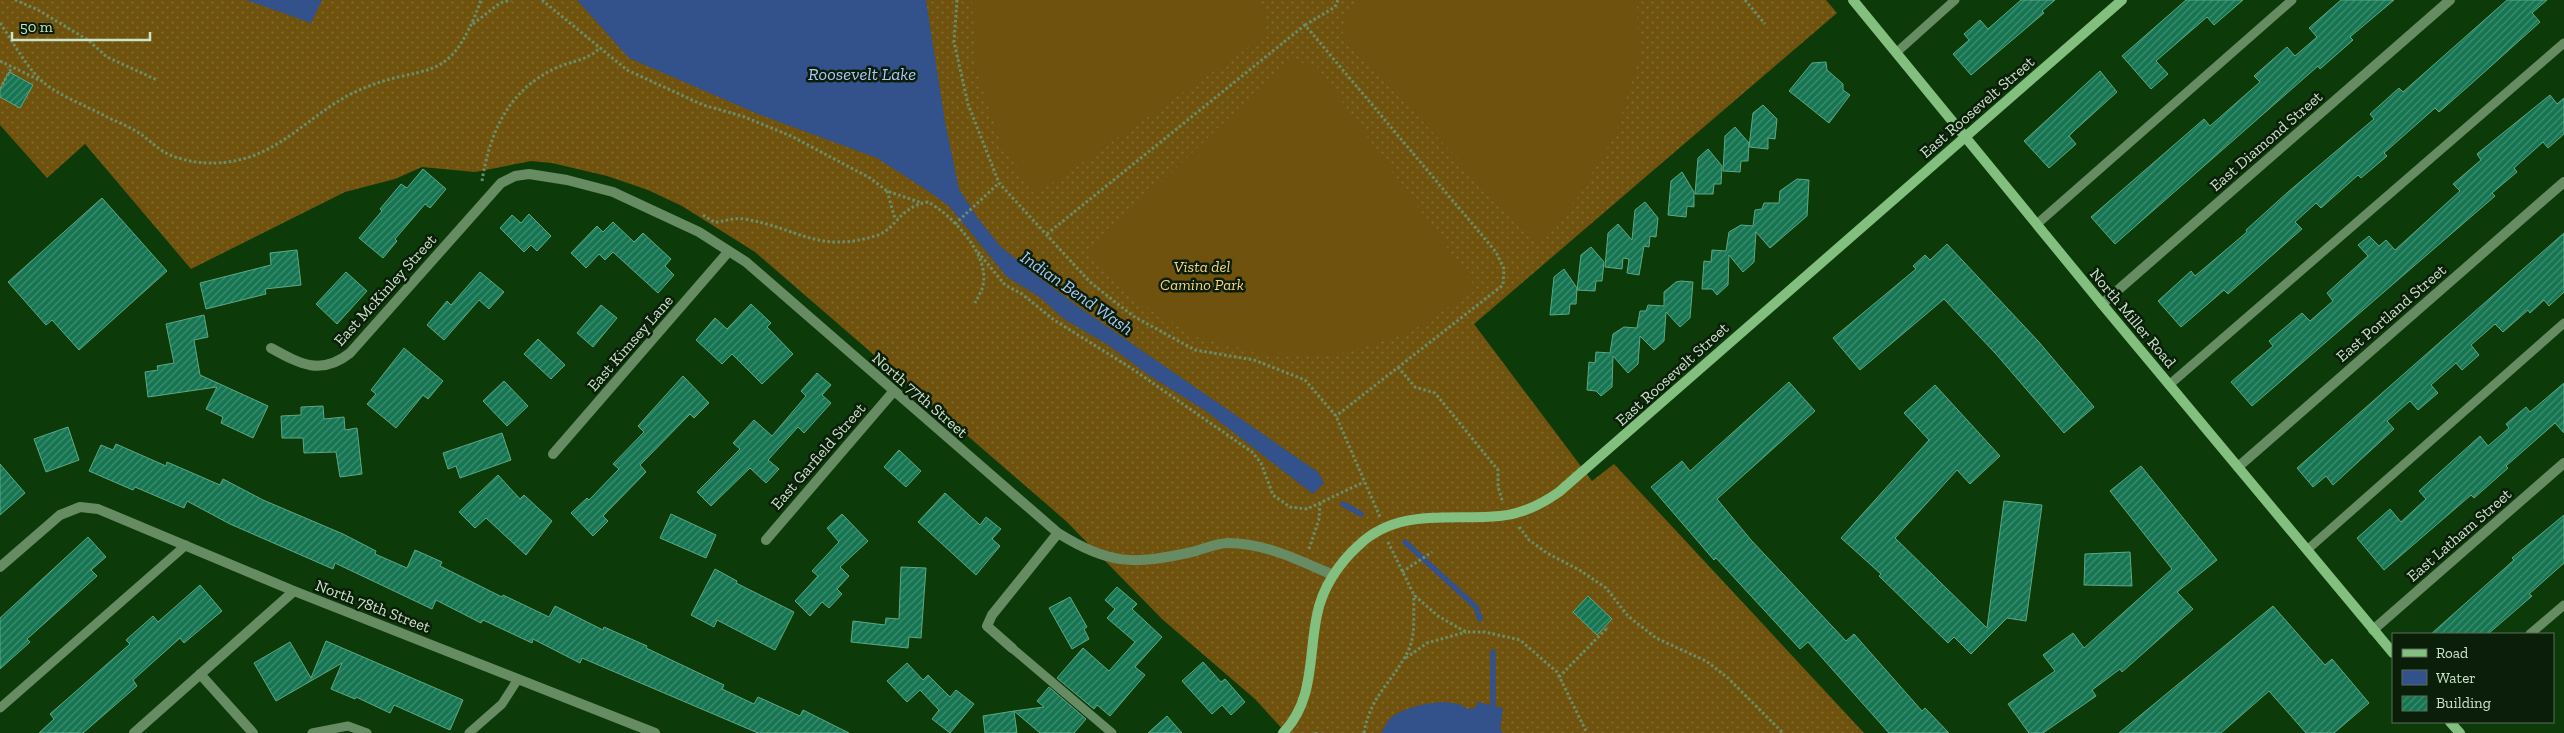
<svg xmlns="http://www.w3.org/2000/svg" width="2564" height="733" font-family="'Zilla Slab',serif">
<defs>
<pattern id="grass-dots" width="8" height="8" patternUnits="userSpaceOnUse" patternTransform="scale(1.25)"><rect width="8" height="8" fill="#6f520e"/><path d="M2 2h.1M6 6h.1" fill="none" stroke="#826b30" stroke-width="1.8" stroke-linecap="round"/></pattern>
<pattern id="building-hatch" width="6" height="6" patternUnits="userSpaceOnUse" patternTransform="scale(1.25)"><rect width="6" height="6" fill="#167552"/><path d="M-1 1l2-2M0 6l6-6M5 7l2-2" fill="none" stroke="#428f71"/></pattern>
</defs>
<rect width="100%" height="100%" fill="#0c3b09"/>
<path fill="url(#grass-dots)" d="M0,0H1826L1837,13L1474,324L1592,481L1614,464L1864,733H1286L1255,699L1162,619L1066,521L755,252L682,206L648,190L607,176L552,163L531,161L475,172L422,167L395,179L345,192L191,269L85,144L47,178L0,125Z"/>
<path fill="#6f520e" d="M972,0H1259L1265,7L1266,35L1035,195L1001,143L977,73Z
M1362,0H1637L1639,56L1616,134L1577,198L1537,243L1342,36L1349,9Z
M1289,60L1316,66L1477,289L1408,333L1339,354L1276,357L1197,337L1132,299L1087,254Z"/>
<path fill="#33518a" d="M246,0H322L311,23Z
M577,0H926L945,122L959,189L977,217L1000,246L1033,273L1083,310L1318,472L1324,483L1313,494L1206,411L1150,376L1108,345L1064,319L1041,298L1007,277L949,206L931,193L877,158L758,114L629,58Z
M1478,702L1503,708L1500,729L1503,733H1381C1384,728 1388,720 1392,717C1407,705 1454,695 1467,709L1475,708Z"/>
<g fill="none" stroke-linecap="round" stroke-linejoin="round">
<path stroke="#33518a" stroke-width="5.5" d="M1343,504L1361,514
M1405,542L1476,607L1480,619
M1489,712L1493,706V652"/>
</g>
<path fill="url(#building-hatch)" stroke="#5da885" d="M2021,0H2055L2042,11L2044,13L1971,75L1953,54L1969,40L1964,34L1980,20L1988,29Z
M2186,0H2243L2214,25L2207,17L2156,61L2168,74L2151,89L2122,56Z
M2341,0H2394L2350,37L2353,40L2320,69L2318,66L2115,244L2091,217L2204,119L2210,126L2260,82L2254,76L2287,47L2295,56L2317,37L2309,28Z
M2507,0H2547L2532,13L2540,22L2471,84L2439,112L2435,108L2384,153L2387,156L2361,178L2358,175L2321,208L2316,203L2295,222L2302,229L2228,294L2224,290L2181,327L2158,301L2191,271L2195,276L2247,232L2246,230L2288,192L2374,119L2370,114L2399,88L2403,92Z
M1826,62L1827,70L1843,84V90L1850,95L1829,123L1789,91L1812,63Z
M2100,71L2117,92L2075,130L2069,136L2076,144L2049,168L2024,141Z
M9,72L33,85L20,108L0,97V89Z
M2550,95L2557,104L2564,98V134L2548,148L2543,142L2514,168L2517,172L2492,193L2495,196L2252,406L2231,382L2273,346L2269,341L2302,313L2310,321L2333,301L2327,293L2368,256L2358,245L2369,236L2379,246L2386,240L2395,250L2460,191L2453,184L2481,160L2477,154Z
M1763,105L1777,119L1775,139L1768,138V149L1749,147L1753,113Z
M1735,127L1749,143L1748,161H1741L1740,172L1723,171L1725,136Z
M1708,149L1722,166L1721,184H1714L1713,194H1695L1698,158Z
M423,169L446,189L430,208L425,204L395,239L397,241L383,258L359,238L382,211L380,209L401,184L407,188Z
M1682,172L1694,192V207L1687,206L1686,217L1668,215L1671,181Z
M1797,179L1809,180L1807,216L1770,248L1756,232L1754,262L1743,272L1729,255L1728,285L1717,295L1712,289H1702L1704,261L1711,262L1712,250L1726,251L1729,232L1741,225L1753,226L1755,210L1762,209L1764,203H1779L1780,191Z
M102,198L167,271L79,350L52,320L46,325L8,282Z
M1645,202L1658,218L1656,237L1650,236L1649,247L1644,246L1639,275L1627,273L1629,259L1623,258L1622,269L1605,267L1608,233L1618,224L1632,240L1635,210Z
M529,214L551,236L537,251L531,245L524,252L500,228L512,215L521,223Z
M613,222L634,242L643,233L671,259L665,266L674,275L658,293L613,252L605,260L599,254L586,268L571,253L597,226L603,232Z
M2564,233V292L2549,306L2544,300L2530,313L2528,310L2503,332L2495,324L2471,345L2479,355L2462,370L2456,363L2431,385L2438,393L2418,410L2410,401L2387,421L2394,429L2333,485L2326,476L2313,487L2297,468Z
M1947,244L2038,341L2094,407L2064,433L1996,354L1944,299L1860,370L1833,338L1916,269L1913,266L1925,255L1930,260Z
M1591,247L1604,262L1602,281H1596L1595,291L1577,290L1581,255Z
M297,250L301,285L265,289L266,294L206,309L200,283L271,265L270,253Z
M1564,269L1577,288L1576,304H1570L1569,314L1550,315L1554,277Z
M346,272L367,291L337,324L316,304Z
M480,272L504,292L489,309L479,300L444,340L427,325L447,301L451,305Z
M1681,281L1693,282L1690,318L1680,327L1666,312L1664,341L1654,350L1640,336L1638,364L1628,373L1613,356L1612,387L1601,396L1596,391L1587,390L1589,362L1595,363L1596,352L1610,353L1613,334L1624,327L1637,328L1640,311H1646L1648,305L1664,306V292L1676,282Z
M751,304L771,323L767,327L793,354L762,384L732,354L722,364L696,340L715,318L727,329Z
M601,305L617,318L593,347L577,333Z
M204,315L208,337L194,340L200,375L268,406L253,438L221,423L223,417L206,409L217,387L148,397L145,372L158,370L157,366L174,363L166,324Z
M538,339L565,365L551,379L524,354Z
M404,348L443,381L428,399L423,395L396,428L367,404L376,394L371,390Z
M817,373L831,385L822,395L831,403L804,433L798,427L768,460L779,469L766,483L750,468L711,506L697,492L740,449L733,443L754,420L772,436L806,396L801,391Z
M683,376L709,403L694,418L690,414L640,465L646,472L603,516L608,521L593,536L571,513L587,498L589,500L619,469L613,464L644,432L638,426Z
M504,381L528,406L507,426L483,401Z
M1789,382L1815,411L1717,499L1751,540L1846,641L1854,634L1922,711L1925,708L1949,733H1889L1808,642L1800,649L1716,558L1714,560L1651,487L1682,461L1690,471Z
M2564,383V433L2555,423L2506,466L2508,468L2474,498L2471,495L2384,570L2357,538L2390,509L2401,522L2426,499L2419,491L2480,436L2488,446L2509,428L2506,424L2526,407L2530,412Z
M1935,385L2000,456L1970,484L1957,470L1895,538L1987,628L2004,501L2042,505L2026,621L2007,618L1971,654L1954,637L1948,643L1879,576L1881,574L1841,538L1929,440L1904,413Z
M323,406L324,419L344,417L345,430L357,428L362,474L340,477L336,452L304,453L303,438H282L281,416L301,415V407Z
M68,427L79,460L46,472L34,439Z
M502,433L511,460L460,478L456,466L448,469L443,453Z
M116,444L166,466L167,462L220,485L223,479L263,500L343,534L376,551L375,554L407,568L415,550L442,562L440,566L502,597L503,595L549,617L555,606L603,630L604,627L647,646L646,648L724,685L722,689L754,704L758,697L800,716L803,710L849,733H758L582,658L580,663L533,639L532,643L483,620L481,623L436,600L432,609L335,563L333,569L230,524L187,501L184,508L135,487L133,490L89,471L101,445L113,450Z
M899,450L921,471L906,487L884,467Z
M0,464L25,493L0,515Z
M2141,466L2217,560L2177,592L2193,609L2122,672L2120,669L2092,690L2096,696L2043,733H2029L2008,704L2055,671L2043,655L2073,633L2084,648L2172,569L2110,491Z
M498,475L520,499L524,495L552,521L526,555L486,518L475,528L459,512Z
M945,493L980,525L986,517L1001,529L992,539L1000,546L976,575L918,522Z
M671,514L716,535L706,558L660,538Z
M842,514L868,541L840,567L849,576L837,589L842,594L829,608L822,602L810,616L795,601L818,576L812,571L839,542L827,528Z
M2564,515V563L2529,594L2532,596L2488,634H2431L2514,560L2512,558Z
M88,537L106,557L91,570L97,576L27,639L30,642L0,669V618Z
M2130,552L2132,586L2084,585L2085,554Z
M901,567L926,568L921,638L909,637L908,648L851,642L853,621L885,625L886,618L899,619Z
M715,569L737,581L736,583L794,612L775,650L717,620L714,627L691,615Z
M200,585L222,611L184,643L180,638L133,680L137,686L83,733H39L54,719L50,714L130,644L126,640L153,616L158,622Z
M1117,587L1137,604L1132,609L1162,637L1135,667L1145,675L1110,716L1097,705L1094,709L1057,678L1083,648L1109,671L1135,642L1107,618L1115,609L1105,600Z
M1588,596L1612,619L1597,635L1573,612Z
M1070,597L1087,627L1084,629L1089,639L1072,649L1049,608Z
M2273,606L2325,665L2332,659L2369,703L2334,733H2306L2269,691L2221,733H2119Z
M326,641L463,700L450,730L394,705L390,713L356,697L355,699L331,689L342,663L276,701L254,663L290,642L311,678Z
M1203,662L1221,682L1225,679L1245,702L1231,715L1222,705L1212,714L1182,681Z
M907,663L923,680L928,675L950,697L956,690L974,704L950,733L932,719L939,710L920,690L907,702L887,681Z
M1049,687L1086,719L1074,733H1040L1014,711L1044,707L1037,701Z
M1014,711L1017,733H985L983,716Z
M1167,716L1182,733H1148Z"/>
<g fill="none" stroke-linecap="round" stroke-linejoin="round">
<path stroke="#6a8e67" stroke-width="3" stroke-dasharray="2.5 2.5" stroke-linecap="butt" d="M15,0L38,10L88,40L107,57L157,80
M542,0L627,70L703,105L742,116L791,136L870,178L887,191L922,203
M957,0L954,42L968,104L999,183L1090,282L1133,316L1195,350L1254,360L1305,380L1336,416L1380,517
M1745,0L1765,24
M0,23C14,43 24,64 42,81C57,95 87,106 105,116C117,122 131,127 142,135C150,141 158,149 166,153C192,166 228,166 255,155C291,141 318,110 353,93C425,58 447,94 481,0
M473,24L500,3L511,0
M1305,25L1335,7L1338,0
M0,61L41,81
M0,89L12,67
M482,181C490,131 509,89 558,67C573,61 587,60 600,48
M887,191L895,219
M703,215L714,222C722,223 731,217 744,219C796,227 817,254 875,236C897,230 898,207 928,202C952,215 990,255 983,285C982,291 978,297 975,303
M955,224L999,183
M1047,234L1305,25L1496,252L1504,269L1503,285L1336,416
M978,252L1005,285L1022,294L1054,320L1131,368L1252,452L1261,463L1273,495L1290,507L1307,509L1364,482
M1398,367L1415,387L1435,393L1498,470V487L1503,503
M1519,527L1529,540L1547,553L1581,571L1606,588L1628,616L1656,638L1706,661L1728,678L1783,733
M1388,542L1414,595L1438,616L1466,632H1485L1520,640L1557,672L1587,733
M1309,549L1319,519L1320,503
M1402,572L1432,552
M1406,658L1427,643L1466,632
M1559,677L1606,629L1604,627
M1316,732V733
M1364,733C1370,695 1395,680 1409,649C1416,633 1413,611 1414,595"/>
<path stroke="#678b63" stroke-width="9" d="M1897,52L1955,0
M2037,224L2292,0
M2169,385L2564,43
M2307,550L2564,323
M2530,634L2564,605
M1012,648L1112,733
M0,708L186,545
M312,733L348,726L367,733
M469,733L502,704L518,679"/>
<path stroke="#678b63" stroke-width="10" d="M2102,304L2450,0
M271,348C300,364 321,376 350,353L501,183L515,176L529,174L567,180L613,192L699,232L746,262L1058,533C1109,565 1134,565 1192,552C1203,549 1217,543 1228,543C1266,543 1300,561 1333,575
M553,454L729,251
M2238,467L2564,182
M766,540L893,392
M0,567L60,515L80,507L98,509L294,591L655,733
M2373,630L2564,463
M1012,648L987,626L992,615L1058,533
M200,674L253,733
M134,733L294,591"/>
<path stroke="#83bf7e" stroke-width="10" d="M1853,0L2102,304L2393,653
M2450,722L2460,733
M1283,733C1315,700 1308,657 1317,615C1322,588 1339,563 1359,545C1399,507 1452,521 1500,516C1522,514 1542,504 1559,492L2122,0"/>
</g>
<g text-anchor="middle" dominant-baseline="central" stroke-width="5" stroke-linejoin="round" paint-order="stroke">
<g font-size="16" fill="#cce5c9" stroke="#0a1e09">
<text transform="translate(1977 107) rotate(-41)">East Roosevelt Street</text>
<text transform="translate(2266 141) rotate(-41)">East Diamond Street</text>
<text transform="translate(385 290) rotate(-48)">East McKinley Street</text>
<text transform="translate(2391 313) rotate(-41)">East Portland Street</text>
<text transform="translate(2133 318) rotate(50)">North Miller Road</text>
<text transform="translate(630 343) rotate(-49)">East Kimsey Lane</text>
<text transform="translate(1672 374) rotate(-42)">East Roosevelt Street</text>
<text transform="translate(920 395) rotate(41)">North 77th Street</text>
<text transform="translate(818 456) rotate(-49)">East Garfield Street</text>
<text transform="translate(2459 535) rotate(-41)">East Latham Street</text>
<text transform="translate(373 606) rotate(21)">North 78th Street</text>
</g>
<g font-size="16" font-style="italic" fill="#fbd286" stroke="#0a1e09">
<text x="1202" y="266">Vista del<tspan x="1202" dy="18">Camino Park</tspan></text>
</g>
<g font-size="18" font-style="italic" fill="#abc7fb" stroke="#0a1e09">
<text x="862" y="74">Roosevelt Lake</text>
<text transform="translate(1077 293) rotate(35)">Indian Bend Wash</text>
</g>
</g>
<rect x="2392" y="633" width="162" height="90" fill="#0a1e09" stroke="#586e56"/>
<rect x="2402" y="649" width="25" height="8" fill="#83bf7e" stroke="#586e56"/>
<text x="2436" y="658" font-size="15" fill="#cce5c9">Road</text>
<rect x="2402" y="670" width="25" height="15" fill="#33518a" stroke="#586e56"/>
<text x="2436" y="683" font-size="15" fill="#cce5c9">Water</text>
<rect x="2402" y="696" width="25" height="15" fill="url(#building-hatch)" stroke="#586e56"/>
<text x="2436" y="708" font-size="15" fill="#cce5c9">Building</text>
<path d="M12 32v8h138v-8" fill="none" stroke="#cce5c9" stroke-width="2.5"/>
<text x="20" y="32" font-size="15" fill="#cce5c9" stroke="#0a1e09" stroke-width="4" paint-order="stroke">50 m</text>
</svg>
